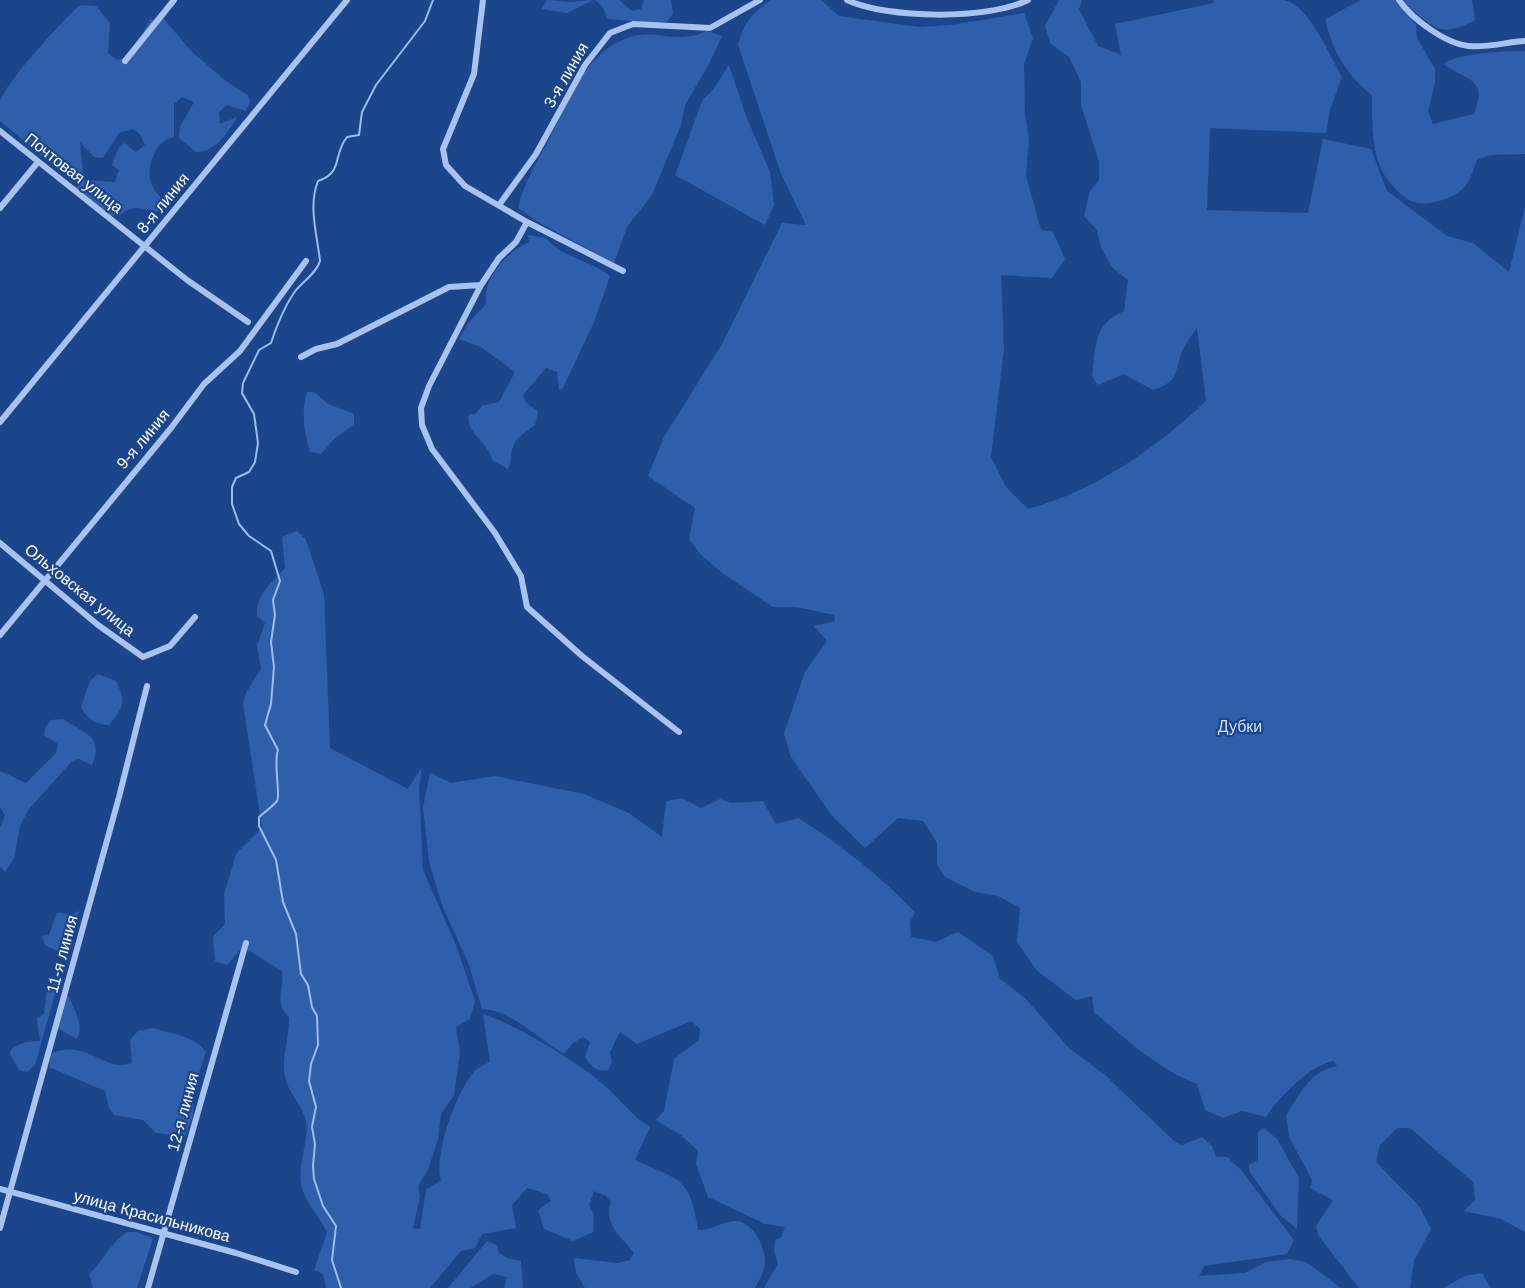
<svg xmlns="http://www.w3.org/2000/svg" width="1525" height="1288" font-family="Helvetica,sans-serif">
<rect width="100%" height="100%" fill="#1c468c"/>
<path fill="#2f5faa" d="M547,0L570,2L593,0L567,13L542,9Z
M595,0H619L632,11L641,9L644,0H671L673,13L668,21L657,23L608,19L602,6Z
M771,0H821L839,16L920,27L951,25L1024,13L1033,38L1024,64L1025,114L1029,139L1026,176L1041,230L1053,232L1065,259L1052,278L1001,275L1004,348L991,457L1006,487L1028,509C1095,491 1156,448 1206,401L1197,328C1191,336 1184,345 1181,354C1174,376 1177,382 1153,390L1124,374L1098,385L1092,376C1096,345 1093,325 1124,311L1128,280L1113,268L1101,248L1097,230L1084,216L1090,191L1099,180V162L1081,105V82L1069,57L1050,43L1045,26L1059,0H1082L1079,9L1098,46L1121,55L1115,24L1214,3L1213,0C1234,0 1265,0 1284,0C1310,6 1329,55 1342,77L1330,110L1326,133L1210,128L1207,210L1308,213L1323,139L1371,149L1387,191L1447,236L1473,243L1509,272L1525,207V1232L1501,1219L1464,1211L1475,1200L1473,1182L1410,1128H1397L1380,1145L1376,1162L1419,1206L1431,1229L1414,1261L1410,1288H1359L1318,1235L1316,1226L1333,1200L1310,1188L1312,1180L1289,1137L1286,1115C1300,1094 1310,1071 1337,1066L1334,1061C1311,1064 1277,1099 1266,1117L1242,1111L1223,1118L1205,1110L1197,1084C1156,1068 1127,1040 1094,1012L1092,996L1076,1000L1037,971L1017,942L1020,908L998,896L975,892L945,877L937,864V843L923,821L898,818L865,848L835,819L820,799L791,757L784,734L805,672L827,641L814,626L835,621L834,615L797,607H773L725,575L701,555L689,539L695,508L648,476L664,437L722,344L782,223L806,225L781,174L738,45C743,23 753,12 771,0Z
M1361,0H1395L1416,25L1417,38L1435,69V83L1428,111L1433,124L1474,114C1488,78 1469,82 1443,64C1458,53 1506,51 1525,51V154L1490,155L1477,160C1474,168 1471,178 1466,185C1457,198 1426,208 1411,201C1403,197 1392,186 1387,179C1371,156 1372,122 1372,95C1346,75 1332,50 1325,19Z
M1404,0H1472L1475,20C1451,32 1442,35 1421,17C1415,12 1408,8 1404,0Z
M80,5L96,6L110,23L108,54L118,60L130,56L150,20L163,18L191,51L226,81L248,95L250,102L246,111L227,105L219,112L220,124L237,117C228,133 215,152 196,152L179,138L180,127L194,102L182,97L174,104V137C157,140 147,163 150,179C152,189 159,196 166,203L159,212C142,209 133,203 119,216L108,215L75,188L82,180L115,182L119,170L112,165L118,149L124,143L136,152L145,145L140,134L133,129L119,133L103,158L94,157L80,142L83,174L67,177L0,121C0,115 0,108 0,102C4,84 64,19 80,5Z
M707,31L722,36L709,64L685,105L681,125L652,195L627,227L614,263L538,222L518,208C524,182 536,164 548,141C568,104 583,54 627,38C658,27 674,46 707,31Z
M729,65L746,116L770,172L774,205L765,225L675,175L702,101L714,88Z
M528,235L546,238C562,258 591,260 610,276L594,322L563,388L559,390L557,372L546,368L523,395L526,403L538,411L535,425C525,433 515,437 512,450C510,457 512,462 508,469L492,460C489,442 464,432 469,414H475L482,406L499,402L515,372L481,347L459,339L468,323L486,304C482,279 508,251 529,242Z
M307,392H314L328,404L354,414V424L335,438L321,454L310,452C304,432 301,412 307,392Z
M297,531L306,540L324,595L330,748L408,789L422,767L419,788L423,870L456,945L475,1001L470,1019L456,1027L460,1052L454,1095L441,1114L438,1139L428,1170L418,1186L420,1197L413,1228L420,1229L426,1190L441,1180C433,1156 458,1085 477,1069C481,1066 486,1064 490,1062L483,1014C515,1024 577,1062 603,1084C620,1098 630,1115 650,1127L635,1160C680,1181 690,1176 698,1230C710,1231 721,1222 734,1221C752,1220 765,1245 765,1262C765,1270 759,1281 755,1288H585L576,1273L574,1258L618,1263L630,1260L634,1253C622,1237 603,1224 611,1202L606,1196L594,1191L589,1205L594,1214L593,1232L573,1241L544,1229L538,1210L551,1201L547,1194L527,1188L512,1205L516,1228L482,1234L475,1248L461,1251L430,1288H326L323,1274L314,1270L327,1233C320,1216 307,1206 302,1188C297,1171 306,1147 307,1128C307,1109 288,1094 285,1077C281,1057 290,1037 289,1017C273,1003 285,989 282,971L248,950L239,951L227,965L215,961L213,937L225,924L224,895L236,854L262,828L243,703L246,693L261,669L257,645L265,623L257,615C256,594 272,583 285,568L282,537Z
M98,674L116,681C126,702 124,707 109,725C96,725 86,718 81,707L90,681Z
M63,719C83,733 104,735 92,765L79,759L72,761L29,809L20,826L14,858L5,872L0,867V828L5,815L0,807V771L26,783L56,753L58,744L44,735L45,728L51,720Z
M430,772L450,783L495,776L584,794L629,813L662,837L666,801L682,798L701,808L720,799L731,803L763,801L776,824L798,818C840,844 880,876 915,912L910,922L911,937L936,942L958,932L993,956L1000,979L1025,998L1069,1048L1105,1075L1174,1141L1182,1145L1202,1137L1212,1146L1216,1157H1227L1241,1170L1294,1240L1287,1254L1204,1266L1199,1276L1245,1273L1266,1262L1290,1259L1306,1262L1341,1288H764L778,1263L774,1251L775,1240L781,1237L785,1227L765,1224L708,1197L696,1164L698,1151L681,1135L656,1120L664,1111L674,1059L699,1040L700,1029L691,1021L637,1044L620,1032L610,1052L612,1062L608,1070C596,1072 591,1066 585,1057L590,1042L583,1037L573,1043L564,1054C539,1039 511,1010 482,1009L469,965L442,905L429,862L423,808Z
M79,911L66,951H57L45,945L42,936L49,935L57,913L72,914Z
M59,980L35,1065L27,1072L19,1070L10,1054L11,1049L25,1042L40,1041L37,1019L44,1014L47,989Z
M64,987C70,1002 86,1024 77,1039L57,1028Z
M154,1028C171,1034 195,1036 206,1052L194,1089L193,1115L185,1136L156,1133L143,1120L114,1115L109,1108L105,1091L49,1067L52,1053C89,1039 103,1073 132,1063L130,1040L138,1031Z
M1264,1128L1277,1139L1299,1178L1297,1229L1281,1216L1249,1171V1165L1258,1160V1132Z
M127,1232H136L153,1238L137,1288H93L89,1274C103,1262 112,1241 127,1232Z
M487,1241L497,1245L499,1253L507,1258L521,1261L523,1288H504L507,1277L493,1274L470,1288H448Z
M1482,1273L1491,1288H1443L1465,1276Z"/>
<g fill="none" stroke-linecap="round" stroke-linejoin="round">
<path stroke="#9bbdef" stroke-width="2" d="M341,1288L332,1260L336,1226L323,1206L314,1179L313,1166L315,1144L312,1127L316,1107L309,1081L311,1064L318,1045L317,1016L312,1007L308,985L301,974L296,934L283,902L276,860L259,826V817C265,812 272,807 277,801C281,796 273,763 278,750L265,725L271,704L274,667L271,642L275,615L273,600L280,581L271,551L249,536L239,524L232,504V487L236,478L249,472L255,462L258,443L254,414L242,393L243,383L259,350L271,343C277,325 285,305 296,290C304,281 317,272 320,261C317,234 308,206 318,181C344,172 332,156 347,137L359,135L362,112L376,85L425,21L433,0"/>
<path stroke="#a8c3ed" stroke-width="6" d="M483,0L474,74L443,149L446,165L465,186L527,222L516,242L499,258L481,285L429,386L421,408L422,425L432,449L495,533L521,576L527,607L582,656L679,732
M847,0C887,19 988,20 1028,0
M1399,0C1412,19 1446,44 1469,46C1486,48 1507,42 1525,41
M125,61L174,0
M0,131L187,280L248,322
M499,205L536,154L585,65L610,33L633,24L710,28L760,0
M0,208L38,162
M527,222L623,271
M301,357L316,349L337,344L449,287L481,285
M0,422L347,0
M0,543L98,625L143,657L170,646L195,617
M0,635L171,428L204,384L240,351L306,261
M0,1189L236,1253L296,1272
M0,1228L119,797L147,686
M148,1288L246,943"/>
</g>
<g text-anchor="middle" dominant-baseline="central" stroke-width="4.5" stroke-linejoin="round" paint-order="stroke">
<g font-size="16" fill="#fff" stroke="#1c468c">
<text transform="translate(566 75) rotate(-60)">3-я линия</text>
<text transform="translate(74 173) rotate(38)">Почтовая улица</text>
<text transform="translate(163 203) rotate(-51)">8-я линия</text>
<text transform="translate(143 439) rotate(-50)">9-я линия</text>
<text transform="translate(80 590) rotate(39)">Ольховская улица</text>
<text transform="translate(62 954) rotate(-75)">11-я линия</text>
<text transform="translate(183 1112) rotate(-75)">12-я линия</text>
<text transform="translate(152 1216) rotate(15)">улица Красильникова</text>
</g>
<g font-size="16" fill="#cddff9" stroke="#1c468c">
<text x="1240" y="726">Дубки</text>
</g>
</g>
</svg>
